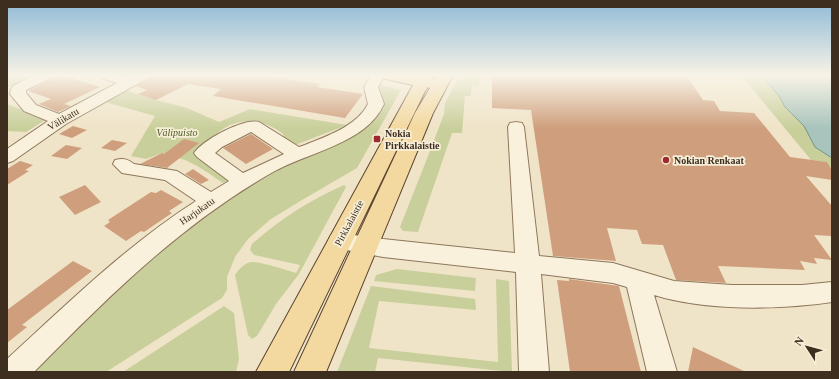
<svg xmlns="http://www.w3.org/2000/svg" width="839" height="379" font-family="Georgia,serif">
<rect width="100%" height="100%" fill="#f0e4c8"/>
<path fill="#c9cf9b" d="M7,75H38L7,88Z
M460,75H480L479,86L472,85L471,96H465L462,133H452L418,232L403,231L400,227L430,151L444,114L445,103Z
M741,75H761L779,96L785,107L804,126L815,147L832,158V170L827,162L811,160Z
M381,85L401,90L357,168L302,200L271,219L248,239L235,257L227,277V290L222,298L106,372H24L142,263L207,210L271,173L305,156L362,131L384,108L383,97L379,86Z
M126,90L156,100L187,108L219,122L250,109L347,125L295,145L282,139L284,135C269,121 241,116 223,129C213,136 204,146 195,154L231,178L223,183C211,175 199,166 185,160C177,157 169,158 162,153L146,159L131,156L155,116L105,102Z
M7,104L47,119L26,132L7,131Z
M344,185L346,187L299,274L276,304L257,336L252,339L248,335L235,275C239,269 244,263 252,262C261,262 286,270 296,273L300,265L254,255L250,250L252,244C280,219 310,200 344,185Z
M397,269L476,278L475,291L374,281L376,275Z
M496,279L509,281L512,372L378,358L375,372H337L371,286L475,299L476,310L379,301L369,348L498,362Z
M224,306L234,313L239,359L236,372H123Z"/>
<path fill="#a9c4bc" stroke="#6f938a" d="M761,75H832V158L815,147L804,126L785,107L779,96Z"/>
<path fill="#cf9f7d" d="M60,75H62L100,87L64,104L71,106L58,112L39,104L51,99L28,91Z
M154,75H258L320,84L317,87L363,94L345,118L213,96L221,89L188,84L156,100L138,94L147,90L136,86Z
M492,75H686L703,100L714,101L720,111L754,113L790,157L827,162L832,170V180L806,176L832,206V236L814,235L832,260L814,258L817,264L800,261L805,270L718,266L726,283L676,280L663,245L642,244L637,230L607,228L616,261L553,256L531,110L492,108Z
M73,126L87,130L72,138L59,134Z
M251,134L273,149L246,164L223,148Z
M184,139L199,143L167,168L140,164L162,153L164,154Z
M112,140L127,143L115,151L101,148Z
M66,145L82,148L67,159L51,156Z
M20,161L33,165L25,170L29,171L7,185V169Z
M193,169L209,180L201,184L185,174Z
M85,185L101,202L75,215L59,197Z
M161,190L183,202L169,211L172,213L144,232L141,231L126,241L104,226L110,222L108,220L151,192L156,193Z
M73,261L92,271L22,325L27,327L7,343V310Z
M569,279L619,286L641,372H570L557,280L569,281Z
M693,347L746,372H688Z"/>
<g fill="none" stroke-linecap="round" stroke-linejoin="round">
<defs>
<path id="minor" d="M34,75H53L51,78L26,90V93L36,105L59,114L117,83L101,78L99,75H121L128,77L132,75H150L148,78L66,124L13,161L7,163V149L48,121L24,111L10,94L11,89L13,86Z
M371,75H385L378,87L384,104C366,144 308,152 273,172C181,224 107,298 34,372H7V359C67,304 127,245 196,201L165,180L122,173L113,164L115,160C123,158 128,159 134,164L177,171L211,192L229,181L197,157L194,153C203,140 243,118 259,122L299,147L305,145C327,136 357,126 368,104L364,87ZM251,132L284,154L243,173L215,153L222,147Z
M516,122L522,123L524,127L539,256L613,263L674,281L732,285H802L832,282V302C779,310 706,311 654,295L677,372H647L627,287L613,283L541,274L549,372H519L516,272L383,257L331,247L328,241L331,235L339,233L383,239L515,253L508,127L510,123Z"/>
<path id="major" d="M379,75H435L433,79H435L437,75H453L433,113L326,372H294L415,113L430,88L428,87L425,91L289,372H256L413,85L381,78Z"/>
</defs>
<use href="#minor" stroke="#8d765c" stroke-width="2"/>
<use href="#major" stroke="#5b4430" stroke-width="2"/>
<use href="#minor" fill="#faf1dc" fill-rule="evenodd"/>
<use href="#major" fill="#f3d9a0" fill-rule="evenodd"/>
</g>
<linearGradient id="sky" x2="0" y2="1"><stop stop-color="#8fbad6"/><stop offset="0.59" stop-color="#f8f3e6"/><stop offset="1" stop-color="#f8f3e6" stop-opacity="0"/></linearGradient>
<rect width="839" height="128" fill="url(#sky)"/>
<g fill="#9e2a2b" stroke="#f7eed8" stroke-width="1.5">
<rect x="373" y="135" width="8" height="8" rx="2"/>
<circle cx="666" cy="160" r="4"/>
</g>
<g text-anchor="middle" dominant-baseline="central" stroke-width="3.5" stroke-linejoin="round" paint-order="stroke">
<g font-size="10" fill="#3d2e20" stroke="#f7eed8">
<text transform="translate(63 119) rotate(-31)">Välikatu</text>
<text transform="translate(197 211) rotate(-35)">Harjukatu</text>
<text transform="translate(349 223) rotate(-62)">Pirkkalaistie</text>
</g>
<g font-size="10" font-style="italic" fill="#4d5a26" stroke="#f7eed8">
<text x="177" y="132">Välipuisto</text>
</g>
<g font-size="10" font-weight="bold" fill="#3d2e20" stroke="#f7eed8" text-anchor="start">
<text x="385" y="133">Nokia<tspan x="385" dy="12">Pirkkalaistie</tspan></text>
<text x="674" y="160">Nokian Renkaat</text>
</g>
</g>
<rect width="839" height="379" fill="none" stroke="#3d2e20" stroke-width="16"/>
<g transform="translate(807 347) rotate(306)" stroke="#f7eed8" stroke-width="3" paint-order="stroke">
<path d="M0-3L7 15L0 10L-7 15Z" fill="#3d2e20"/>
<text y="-6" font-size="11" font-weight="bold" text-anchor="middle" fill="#3d2e20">N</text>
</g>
</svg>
